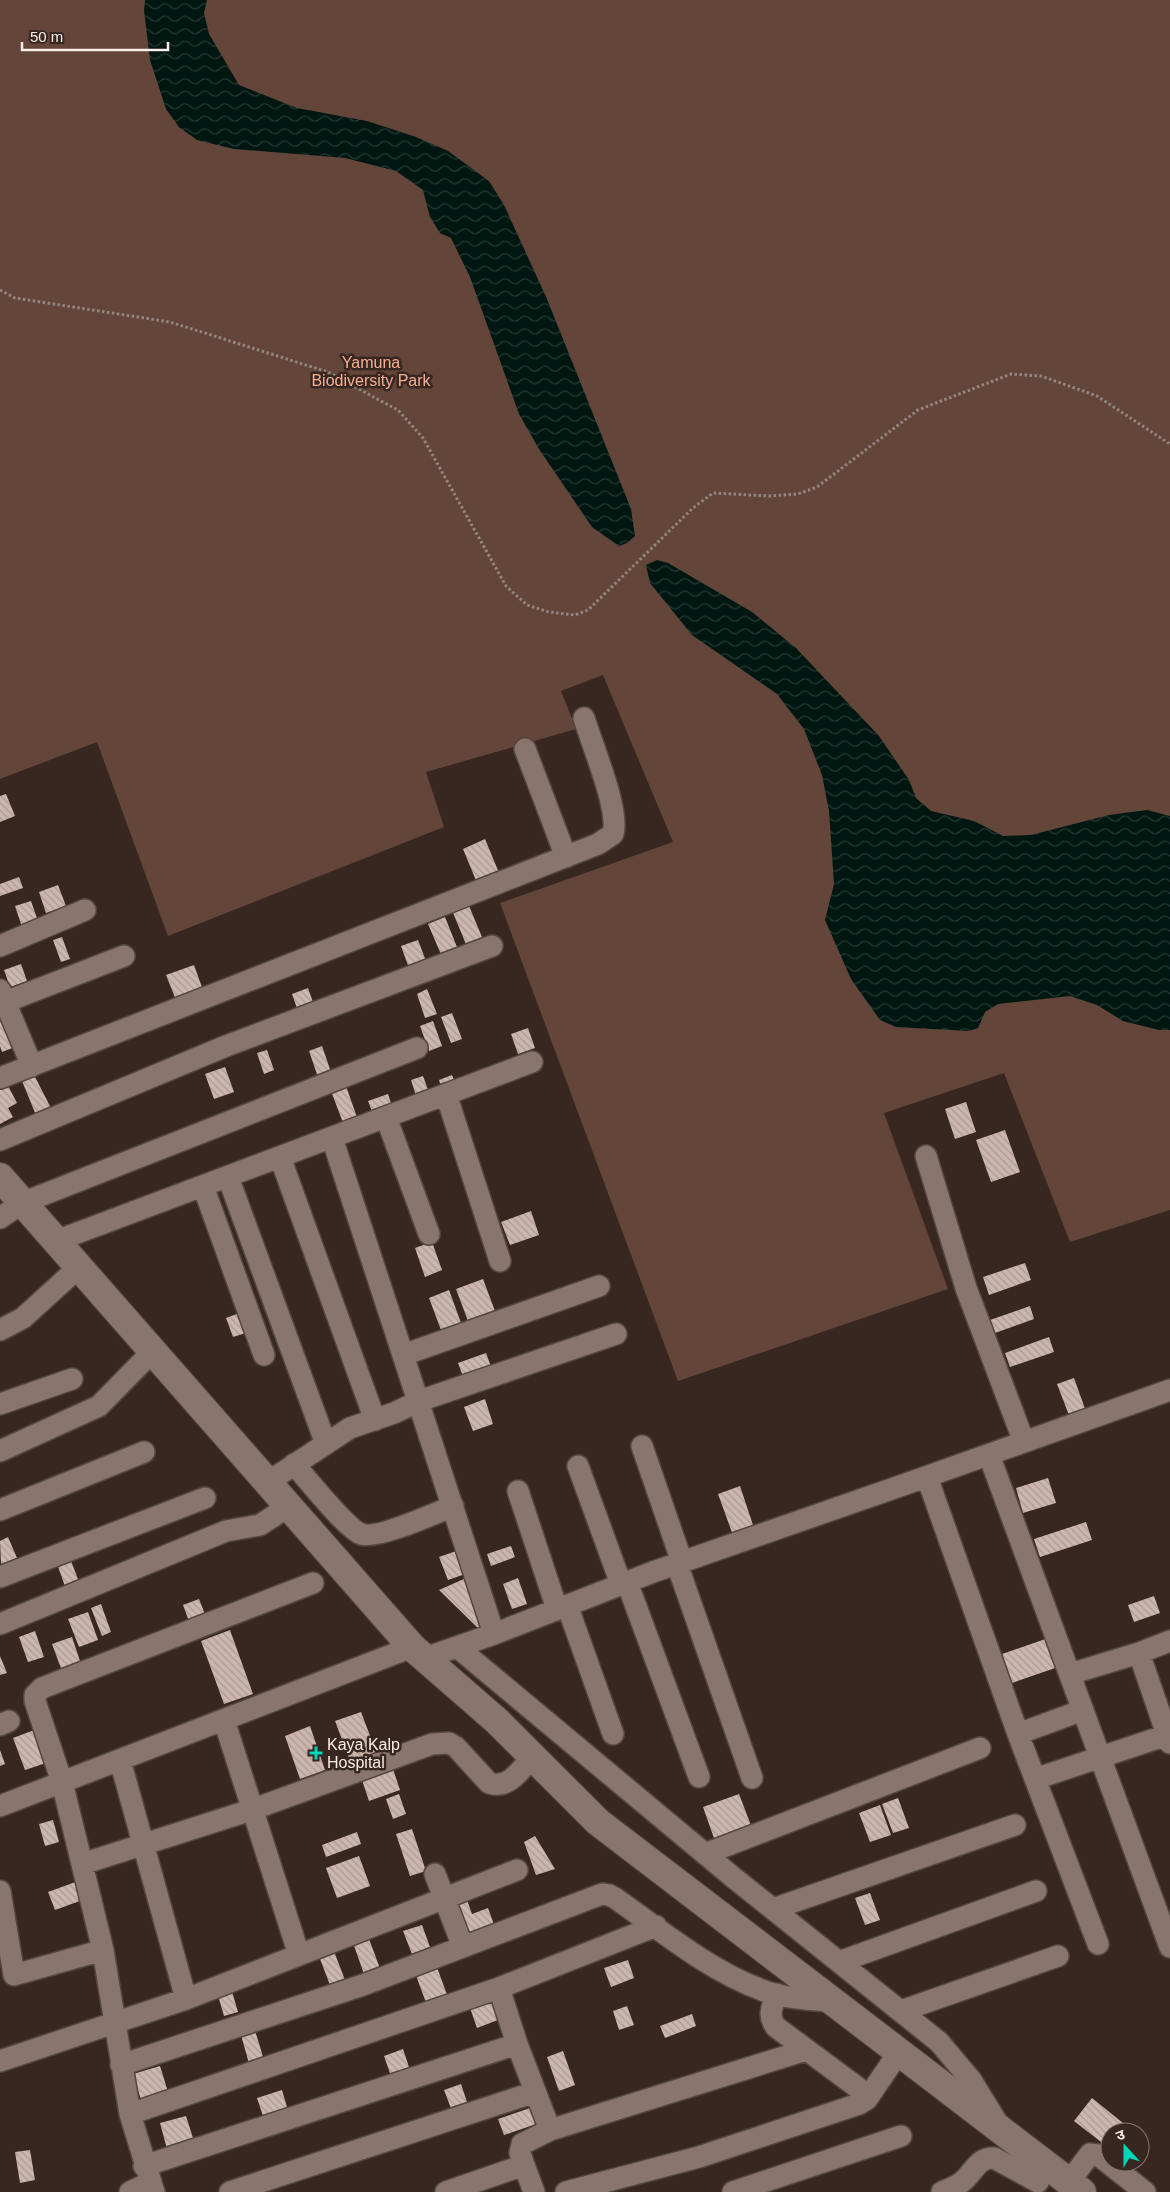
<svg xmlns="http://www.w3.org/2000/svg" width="1170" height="2192" font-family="Helvetica,'Noto Sans Devanagari',sans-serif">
<defs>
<pattern id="water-waves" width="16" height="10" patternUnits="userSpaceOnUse" patternTransform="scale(1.25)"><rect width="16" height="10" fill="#001711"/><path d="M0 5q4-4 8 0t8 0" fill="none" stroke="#263934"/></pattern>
<pattern id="building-back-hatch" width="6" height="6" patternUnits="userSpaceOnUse" patternTransform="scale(1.25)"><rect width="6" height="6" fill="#ccb6ae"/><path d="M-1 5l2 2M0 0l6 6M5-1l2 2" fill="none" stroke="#ac9a94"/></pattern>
</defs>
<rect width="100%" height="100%" fill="#382721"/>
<path fill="#634539" d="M0,0H1170V1210L1070,1242L1004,1073L884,1113L948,1289L678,1381L500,903L673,842L603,675L561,691L576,729L426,772L444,827L168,936L97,742L0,779Z"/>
<path fill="url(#water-waves)" d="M145,0H207L204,13L209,34L239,85L297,108L367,121L416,137L448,151L489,181L504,205L547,299L631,509L635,536L627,543L619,546L592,527L539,449L519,414L470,277L451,238L440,233L430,217L423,190L396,171L345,158L234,149L197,140L179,127L166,109L150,60L144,10Z
M657,560L668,563L752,612L796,648L879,736L909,780L916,798L931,811L974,821L1003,836L1031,835L1109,815L1147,810L1170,816V1030H1159L1123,1021L1097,1005L1070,996L998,1004L985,1012L978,1028L969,1031L896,1027L880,1020L851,979L825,920L834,884L829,811L822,775L804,729L777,694L692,635L650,583L646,565Z"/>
<path fill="url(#building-back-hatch)" d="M6,794L15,816L0,822V796Z
M485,839L502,880L480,890L463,849Z
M19,877L23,888L0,896V884Z
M58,885L66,906L46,913L39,892Z
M31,901L38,921L22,927L15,906Z
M467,901L484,942L468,949L451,908Z
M445,917L459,952L443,959L428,924Z
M62,937L70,959L61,962L53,940Z
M418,940L426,961L409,968L401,946Z
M21,964L27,981L10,987L4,970Z
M194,965L203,990L176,1000L166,975Z
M308,988L315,1008L299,1014L292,994Z
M427,989L437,1014L425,1018L417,994Z
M452,1013L462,1039L451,1043L441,1017Z
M5,1020L15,1047L2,1052L0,1046V1022Z
M433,1021L442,1046L429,1051L420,1026Z
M528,1028L535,1048L518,1054L511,1034Z
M322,1046L332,1075L319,1080L309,1051Z
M267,1050L274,1070L264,1074L257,1053Z
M225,1067L234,1092L214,1099L205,1074Z
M32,1071L54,1114L38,1120L20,1076Z
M452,1075L457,1088L443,1093L439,1080Z
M423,1076L431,1098L418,1102L411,1080Z
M5,1080L17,1103L8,1108L13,1117L0,1124V1082Z
M346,1086L359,1123L345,1128L331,1091Z
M388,1094L394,1112L375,1119L368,1101Z
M966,1102L976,1132L955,1139L945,1109Z
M1005,1130L1020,1172L991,1182L976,1140Z
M531,1211L539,1235L510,1245L501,1222Z
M432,1242L442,1270L425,1277L415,1248Z
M1025,1263L1031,1280L989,1295L983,1277Z
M483,1279L498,1319L471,1329L456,1289Z
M449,1290L464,1331L444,1338L429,1298Z
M1030,1306L1034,1319L995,1333L990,1320Z
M242,1312L249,1332L233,1337L226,1318Z
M1049,1337L1054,1352L1010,1367L1005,1353Z
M486,1353L493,1372L465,1382L458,1363Z
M1074,1378L1088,1417L1072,1423L1057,1384Z
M485,1399L493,1424L473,1431L464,1407Z
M1048,1478L1056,1503L1023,1513L1016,1488Z
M740,1486L755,1531L734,1538L718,1494Z
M1086,1522L1092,1540L1040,1557L1034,1539Z
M8,1537L17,1558L1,1564L0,1541Z
M511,1546L515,1557L491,1566L487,1554Z
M462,1549L471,1572L448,1580L439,1557Z
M68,1553L81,1587L67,1592L55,1558Z
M466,1578L483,1633L439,1590Z
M518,1578L527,1604L512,1609L503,1584Z
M1154,1596L1160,1613L1134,1622L1128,1605Z
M199,1599L206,1617L190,1624L183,1605Z
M101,1604L111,1632L102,1636L91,1608Z
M88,1612L98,1640L79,1647L68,1619Z
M230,1630L253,1694L224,1704L201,1641Z
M35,1631L44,1657L28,1662L19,1637Z
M72,1637L81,1664L62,1671L52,1644Z
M1051,1637L1061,1666L1012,1683L1002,1654Z
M0,1656L7,1673L0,1675Z
M361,1712L377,1754L351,1763L335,1721Z
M310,1726L325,1770L300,1779L285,1736Z
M37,1729L49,1762L25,1770L13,1738Z
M0,1750L5,1764L0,1766Z
M393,1769L400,1790L369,1801L362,1780Z
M399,1794L406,1814L393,1819L386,1799Z
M739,1794L752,1828L715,1841L703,1807Z
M898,1798L909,1828L893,1833L882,1804Z
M880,1805L891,1835L870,1842L859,1813Z
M53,1820L59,1842L45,1846L39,1824Z
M412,1829L426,1871L410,1876L396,1834Z
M357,1832L361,1844L326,1857L322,1845Z
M535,1836L555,1869L536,1875L524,1842Z
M359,1856L370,1886L337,1898L326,1868Z
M81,1880L88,1898L55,1910L48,1892Z
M870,1893L880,1920L865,1925L855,1898Z
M467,1900L472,1914L488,1908L496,1930L468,1940L455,1905Z
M422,1925L430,1947L412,1954L403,1931Z
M366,1931L381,1971L365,1977L351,1937Z
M332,1946L348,1988L333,1993L317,1951Z
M628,1960L634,1978L611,1987L604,1968Z
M435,1962L449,2000L428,2008L414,1970Z
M231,1988L238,2012L224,2016L217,1992Z
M495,1995L503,2018L477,2028L469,2005Z
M627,2006L634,2025L619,2030L613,2011Z
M692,2014L696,2026L665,2038L660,2026Z
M253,2024L265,2063L250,2067L239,2028Z
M403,2049L411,2073L392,2079L384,2056Z
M563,2051L575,2085L559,2091L547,2057Z
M160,2066L169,2095L142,2103L133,2074Z
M461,2084L468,2105L452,2111L444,2090Z
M282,2090L289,2114L265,2122L257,2098Z
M1092,2098L1134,2132H1110V2149L1074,2121Z
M536,2106L542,2122L504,2135L498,2119Z
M186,2116L194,2141L167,2149L160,2123Z
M30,2150L35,2180L20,2183L15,2152Z"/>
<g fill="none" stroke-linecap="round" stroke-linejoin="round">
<defs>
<path id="street" d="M525,749L566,857
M0,946L85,910
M0,990L32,1066
M0,1004L124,956
M0,1078L598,844L613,834C620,810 592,745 584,718
M446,1094L500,1261
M386,1117L429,1234
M332,1138L403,1355
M0,1140L226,1046L492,946
M926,1156L966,1288L1024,1442
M280,1157L375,1420
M228,1177L326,1444
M203,1186L264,1355
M0,1218L22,1203L417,1048
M56,1241L532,1062
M0,1330L23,1318L79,1267
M0,1404L72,1379
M642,1446L682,1562
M0,1451L99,1406L153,1351
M989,1455L1170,1947
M294,1464C307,1479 346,1528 361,1534C376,1540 436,1513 453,1506
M578,1466L621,1584
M927,1477L1018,1734L1098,1944
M268,1482L350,1428L394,1413L419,1401L616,1334
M518,1491L557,1609
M0,1510L144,1452
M677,1564L752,1778
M0,1577L205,1498
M627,1582L699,1777
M567,1605L613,1734
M0,1624L226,1531L260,1525L289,1506
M494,1634L403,1355L599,1286
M457,1647L734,1878L939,2042L971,2080L998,2124
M1139,1653L1170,1743
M425,1658L494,1634L653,1572L903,1485L1170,1390
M1070,1674L1139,1653L1170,1641
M224,1720L299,1955
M0,1725L9,1721
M1018,1734L1083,1710
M120,1760L186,1999
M1035,1779L1167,1735
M0,1806L412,1647
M705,1854L980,1748
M82,1864L254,1809L432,1744L449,1743L456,1747L489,1783C509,1790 521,1769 533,1756
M435,1874L463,1947
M0,1891L14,1975L103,1950
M773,1909L1015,1825
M839,1962L1036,1891
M777,1994C772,2007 767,2015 776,2027L869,2096
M901,2011L1058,1956
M517,2044L550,2130
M0,2061L186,1999L517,1870
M121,2065L363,1985L602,1894L609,1895L615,1898C662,1931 708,1970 762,1990C784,1999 810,1999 834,2002
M130,2114L499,1988L656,1926
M524,2165L534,2192
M144,2166L517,2044L499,1988
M1069,2182L1090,2154L1098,2155L1145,2192
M130,2192L151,2182
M154,2192L130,2114L103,1950L62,1782L35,1701V1695L42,1688L313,1583
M230,2192L535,2092
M446,2192L524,2165L520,2153L522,2144L550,2130L806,2050
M566,2192L699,2157L859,2104L867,2099L899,2052
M733,2192L901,2136
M942,2192C949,2189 958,2186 963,2181C974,2172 978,2157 994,2158L1038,2182"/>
<path id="secondary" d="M0,1177L412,1647L497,1721L598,1822L1082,2192"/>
</defs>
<use href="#street" stroke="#53453f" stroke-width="24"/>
<use href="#secondary" stroke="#53453f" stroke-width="30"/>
<path stroke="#948680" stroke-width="3" stroke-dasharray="2.5 2.5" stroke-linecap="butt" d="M0,290L15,298L170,322L328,372L379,400L398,410L423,438L506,586L527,605L549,612L575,615L588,610L693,508L713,493L769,496L798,494L817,487L918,410L1011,374L1041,376L1097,396L1170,444"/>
<use href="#street" stroke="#89756d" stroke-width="21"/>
<use href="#secondary" stroke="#89756d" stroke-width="28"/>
</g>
<path fill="#01d5b7" stroke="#382721" stroke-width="2" d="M313.5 1745.5h5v5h5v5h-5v5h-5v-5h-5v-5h5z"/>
<g text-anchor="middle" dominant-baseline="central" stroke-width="5" stroke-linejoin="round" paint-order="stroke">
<g font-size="16" fill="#f4ae93" stroke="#382721">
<text x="371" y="362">Yamuna<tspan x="371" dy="18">Biodiversity Park</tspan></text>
</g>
<g font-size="16" fill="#f8ede8" stroke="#382721" text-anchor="start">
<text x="327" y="1744">Kaya Kalp<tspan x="327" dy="18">Hospital</tspan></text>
</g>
</g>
<g transform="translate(1125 2147) rotate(339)"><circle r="24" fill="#382721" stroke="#857671"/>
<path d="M0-4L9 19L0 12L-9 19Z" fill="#01d5b7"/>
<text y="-8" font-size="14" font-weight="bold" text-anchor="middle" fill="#f8ede8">उ</text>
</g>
<path d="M22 42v8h146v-8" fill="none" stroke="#f8ede8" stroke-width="2.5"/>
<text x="30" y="42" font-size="15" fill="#f8ede8" stroke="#382721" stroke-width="4" paint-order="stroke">50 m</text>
</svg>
